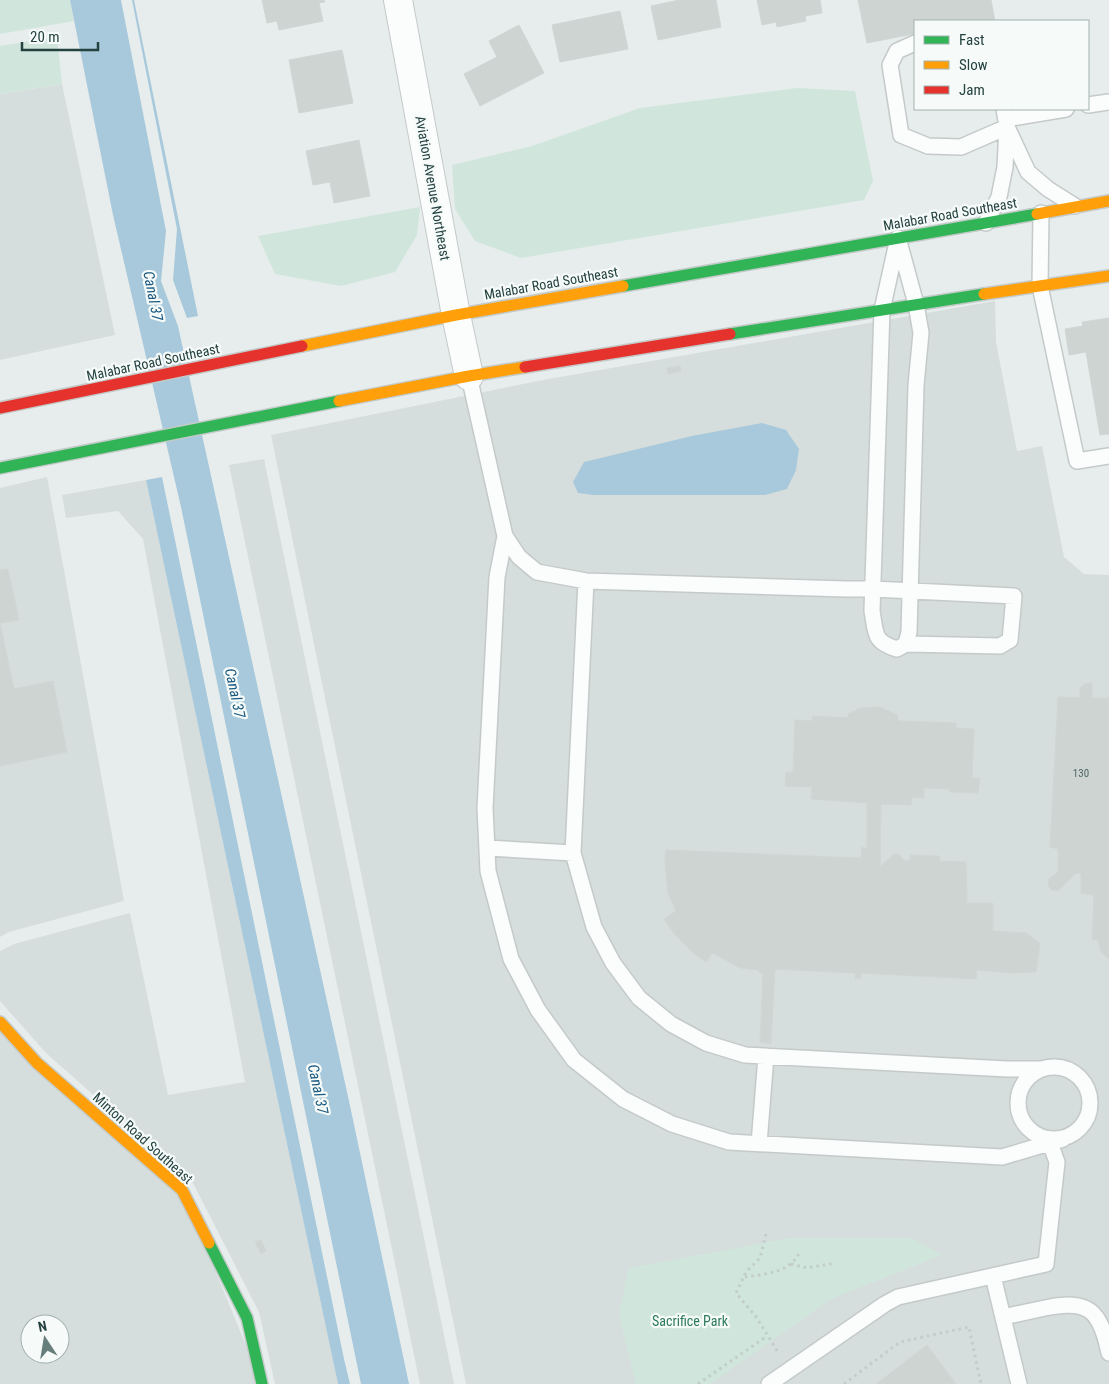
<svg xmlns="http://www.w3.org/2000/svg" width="1109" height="1384" font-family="'Roboto Condensed',sans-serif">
<rect width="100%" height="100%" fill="#e7edec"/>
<path fill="#d5dedc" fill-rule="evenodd" d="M62,84L115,335L0,360V94Z
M995,301L996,342L1017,451L1042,446L1064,557L1084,574L1109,575V1384H466L271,435L543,380Z
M264,459L454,1384H420L229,465Z
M47,477L124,901L9,932L0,937V488Z
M146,480L338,1384H275L259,1312L193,1183L46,1053L0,1001V951L14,944L130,913L168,1095L245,1082L143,539L118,511L66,518L62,495Z
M0,1022L182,1190L262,1384H0ZM30,1324H60V1354H30Z"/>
<path fill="#d0e6dc" d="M0,0H70L74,21L0,34Z
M57,37L62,84L0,94V46Z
M797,88L855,91L873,181L864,200L521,258L475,241L455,209L452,165L532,146L640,108Z
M420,207L417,235L395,272L341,286L275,274L258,236Z
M791,1238H911L942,1255L831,1299L710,1384H636L619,1314L629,1268Z"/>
<path fill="#a8c9db" d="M70,0H121L166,231L161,281L178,326L349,1101L409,1384H361L181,507L113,215Z
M132,0H134L198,316L187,318L173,280L177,229Z
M762,423L786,430L799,449L796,470L787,489L765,495H594L578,493L573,482L584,462L692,436Z
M162,477L344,1359L350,1384H338L146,480Z"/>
<path fill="#ced4d2" stroke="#d0d6d5" d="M262,0H324L325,2L319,3L323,21L279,30L277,21L267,23Z
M679,0H716L721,27L658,40L651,6Z
M757,0H820L822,13L805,16L806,21L777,27L776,22L762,25Z
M858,0H991L995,21H915V43L913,34L867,43Z
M620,11L628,49L560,62L552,25Z
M519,25L544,73L480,106L464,74L497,57L489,41Z
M342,50L353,103L299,113L289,60Z
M359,140L370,196L334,203L330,182L313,185L306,151Z
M1109,318V434L1100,435L1086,352L1069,355L1065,329L1083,326L1082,322Z
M680,366L681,371L668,374L667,368Z
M8,569L19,620L0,623L14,689L53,681L67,752L0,766V570Z
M1092,683V698H1109V959L1101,952L1098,940L1092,939L1094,895L1081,893V874L1076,873L1058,891L1052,890L1048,885L1049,879L1058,872V849L1050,847L1058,697L1080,698V688L1084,684Z
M880,707L897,715L898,721L956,723V728L974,729L972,778H980L978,793L950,792L949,789L924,788V798L912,797L911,805L881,804L880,867L894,854H899L904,861L910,860V855L939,856L940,861L966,862L967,903H993V931L1026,933L1040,943L1036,972L1014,973L977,970L976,979L861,973V978L855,979L856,973L775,969L771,1044L760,1042L763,973H760L758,970L741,968L712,953L706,962L692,952L672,931L664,919L676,911L668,893L665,862L666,850L861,858L862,847L867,849V803L811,799L812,787L785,786L786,772H793L795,720L812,721V716L848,718V714L861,708Z
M261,1240L266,1251L261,1254L255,1242Z
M927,1345L956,1384H876Z"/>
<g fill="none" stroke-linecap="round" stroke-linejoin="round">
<defs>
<path id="lane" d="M915,43L897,51L890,65L901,135L928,146L961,147L1007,127L1004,109
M1088,105L1109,102
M1006,119L1066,109
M1041,213L1040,286L1077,461L1109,456
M986,223L999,197L1005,167L1007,127L1028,172L1048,189L1075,206
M898,238L916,304L921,333L916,385L909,632L906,644L897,649C873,642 876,633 872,611L882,310Z
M469,376L505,536L519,557L537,572L586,581L846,589H873L1014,596L1010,640L1000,646L906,644
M505,536L497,577L485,808L488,871L511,959L538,1010L574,1060L623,1099L672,1124L729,1142L1002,1157L1063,1139
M586,581L573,853L594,927L613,963L639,998L671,1024L706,1043L745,1055L1007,1069H1041
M487,848L573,853
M1018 1103a36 36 0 1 1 72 0a36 36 0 1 1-72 0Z
M759,1144L766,1056
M993,1276L1019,1384
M1003,1317C1017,1314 1031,1311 1045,1308C1089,1299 1100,1310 1109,1353
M769,1384L885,1304L898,1297L1046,1264L1057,1162L1050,1143"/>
<path id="street" d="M398,0L456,315L469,376"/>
<path id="fast" d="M623,286L1037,214
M730,334L984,294
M0,468L339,401
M209,1243L247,1318L262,1384"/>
<path id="slow" d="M1037,214L1109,201
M984,294L1109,276
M302,346L456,315L623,286
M339,401L469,376L525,367
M0,1022L37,1063L182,1190L209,1243"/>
<path id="jam" d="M525,367L730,334
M0,408L302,346"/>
</defs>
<use href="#lane" stroke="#c4cac9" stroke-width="18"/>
<use href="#street" stroke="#c4cac9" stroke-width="30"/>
<use href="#fast" stroke="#c3cac9" stroke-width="14"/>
<use href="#slow" stroke="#c3cac9" stroke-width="14"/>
<use href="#jam" stroke="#c3cac9" stroke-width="14"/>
<path stroke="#c2cccb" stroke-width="3" stroke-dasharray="2.5 4" stroke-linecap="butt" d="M766,1234L760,1258L746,1272L736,1293L757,1318L779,1354
M791,1264L807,1268L835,1263
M745,1277C764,1274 790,1273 799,1253
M698,1384L767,1336
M844,1384L900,1342L969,1327L981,1384"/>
<use href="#lane" stroke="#fbfcfc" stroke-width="15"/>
<use href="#street" stroke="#fbfcfc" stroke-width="28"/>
<use href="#fast" stroke="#30b455" stroke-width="11"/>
<use href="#slow" stroke="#ff9f0a" stroke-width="11"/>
<use href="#jam" stroke="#e5322d" stroke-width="11"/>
</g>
<g text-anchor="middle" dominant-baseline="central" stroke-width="4.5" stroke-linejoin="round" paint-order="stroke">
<g font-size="11" fill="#4f6765">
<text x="1081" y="773">130</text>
</g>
<g font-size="14" fill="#244240" stroke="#f6fbf9">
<text transform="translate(433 188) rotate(80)">Aviation Avenue Northeast</text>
<text transform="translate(950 214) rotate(-10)">Malabar Road Southeast</text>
<text transform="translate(551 283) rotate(-10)">Malabar Road Southeast</text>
<text transform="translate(153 362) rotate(-12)">Malabar Road Southeast</text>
<text transform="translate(143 1138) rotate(42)">Minton Road Southeast</text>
</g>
<g font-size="14" fill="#2c7a5b" stroke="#f6fbf9">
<text x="690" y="1321">Sacrifice Park</text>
</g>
<g font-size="15" font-style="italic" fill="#1b5980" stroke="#f6fbf9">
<text transform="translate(153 296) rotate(79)">Canal 37</text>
<text transform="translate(235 693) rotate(78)">Canal 37</text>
<text transform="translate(318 1089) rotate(78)">Canal 37</text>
</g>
</g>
<rect x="914" y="20" width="175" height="90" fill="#f6fbf9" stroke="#a2b1af"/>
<rect x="924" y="36" width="25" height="8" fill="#30b455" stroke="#a2b1af"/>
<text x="959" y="45" font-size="15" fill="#244240">Fast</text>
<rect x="924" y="61" width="25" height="8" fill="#ff9f0a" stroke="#a2b1af"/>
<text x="959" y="70" font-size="15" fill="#244240">Slow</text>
<rect x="924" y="86" width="25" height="8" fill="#e5322d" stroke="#a2b1af"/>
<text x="959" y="95" font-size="15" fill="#244240">Jam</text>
<g transform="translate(45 1339) rotate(348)"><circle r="24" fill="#f6fbf9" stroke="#a2b1af"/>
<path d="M0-4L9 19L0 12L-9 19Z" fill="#687e7c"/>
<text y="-8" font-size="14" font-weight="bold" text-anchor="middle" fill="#244240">N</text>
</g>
<path d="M22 42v8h76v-8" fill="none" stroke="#244240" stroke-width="2.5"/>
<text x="30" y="42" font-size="15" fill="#244240" stroke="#f6fbf9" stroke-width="4" paint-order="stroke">20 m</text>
</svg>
